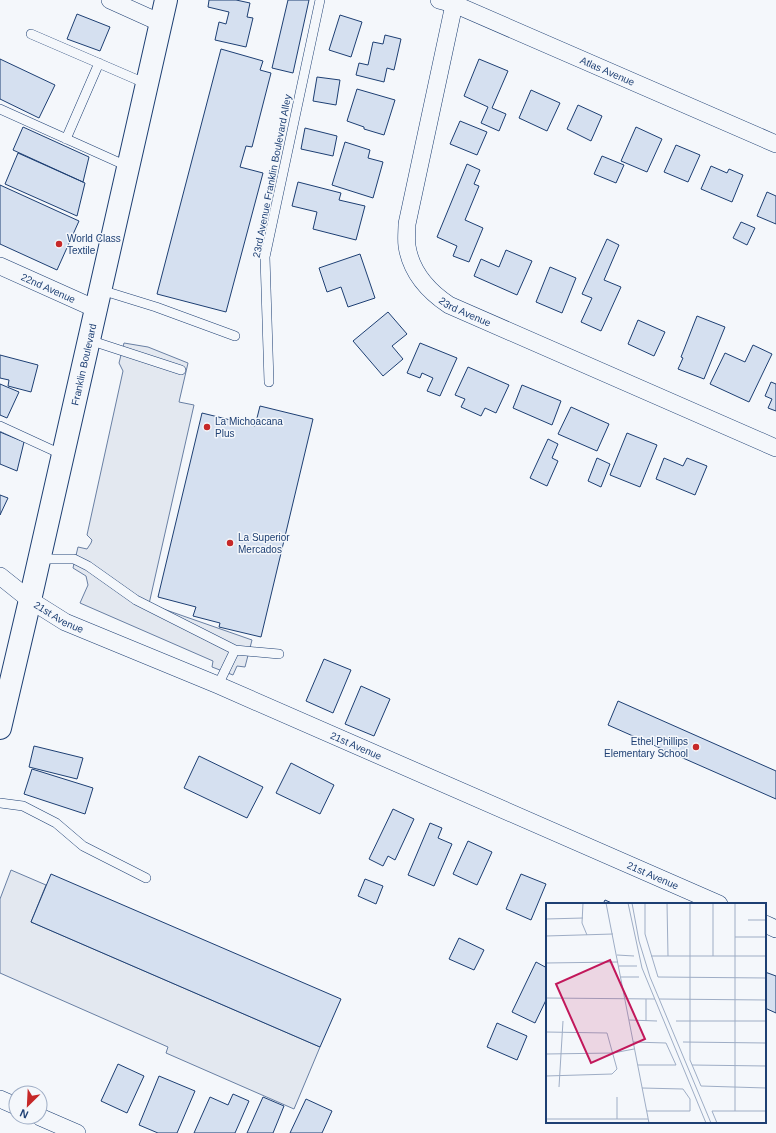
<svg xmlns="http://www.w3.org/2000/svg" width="776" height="1133" font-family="Helvetica,sans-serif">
<rect width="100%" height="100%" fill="#f4f7fb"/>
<path fill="#e3e8f0" stroke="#687fa3" d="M124,343L148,347L188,363L179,402L194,405L149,604L252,640L245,667L237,666L233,675L212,667L213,661L80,603L88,585L86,576L73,568L78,547L87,549L91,543L92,540L87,535L123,371L119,363Z
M11,870L46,885L31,922L320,1047L294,1109L166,1053L168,1047L0,973V899Z"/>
<path fill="#d5e0f0" stroke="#1d3f73" d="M209,0H236L250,3L247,17L253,18L246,47L215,40L219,22L226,24L229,12L208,7Z
M288,0H309L293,73L272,68Z
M77,14L110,27L100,51L67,39Z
M340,15L362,22L351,57L329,50Z
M385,35L401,39L394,70L387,68L384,82L356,75L359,63L368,65L373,42L383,44Z
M221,49L263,61L260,70L271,73L252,147L246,146L240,167L263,173L226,312L157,294Z
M0,59L55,85L39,118L0,99Z
M479,59L508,71L492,108L506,114L499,131L481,123L488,107L464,96Z
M317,77L340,80L336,105L313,101Z
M357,89L395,100L384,135L364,129V127L347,121Z
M531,90L560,103L547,131L519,118Z
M578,105L602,116L591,141L567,129Z
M460,121L487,132L477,155L450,144Z
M23,127L89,157L83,182L13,150Z
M636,127L662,139L647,172L621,161Z
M305,128L337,136L333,156L301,149Z
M345,142L370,150L368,158L383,162L373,198L332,185Z
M676,145L700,155L688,182L664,172Z
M18,153L85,183L77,216L5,184Z
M602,156L624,165L616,183L594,174Z
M467,164L480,170L474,184L479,186L465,220L483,228L469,262L453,256L457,246L437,237Z
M711,166L727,173L729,169L743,175L732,202L701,189Z
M298,182L341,193L339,200L365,206L356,240L313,229L317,212L292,206Z
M0,185L79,221L57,270L0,244Z
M767,192L776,196V224L757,216Z
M741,222L755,228L747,245L733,238Z
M607,239L619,245L604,280L621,287L601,331L581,322L592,298L582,294Z
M506,250L532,261L517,295L474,276L481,259L499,267Z
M360,254L375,298L348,307L341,287L327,292L319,268Z
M550,267L576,278L562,313L536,302Z
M388,312L407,334L392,346L403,359L383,376L353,341Z
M697,316L725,327L704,379L678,369L683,358L681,357Z
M638,320L665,332L654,356L628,344Z
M420,343L457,358L440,396L427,391L433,378L422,373L420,378L407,373Z
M753,345L772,354L749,402L710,384L725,353L745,362Z
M0,355L38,365L31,392L8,386L9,380L0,378Z
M468,367L509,385L496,413L485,408L481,416L461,407L465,399L455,395Z
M771,382L776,384V411L768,408L772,399L765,396Z
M0,384L19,392L7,418L0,415Z
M522,385L561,401L552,425L513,408Z
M260,406L313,419L261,637L219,627L220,623L193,616L196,607L158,597L202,413L255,426Z
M571,407L609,424L597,451L558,434Z
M0,432L24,442L17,471L0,464Z
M627,433L657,445L640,487L610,475Z
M548,439L558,444L552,458L558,461L547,486L530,478Z
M597,458L610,464L601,487L588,481Z
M664,458L683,466L687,458L707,466L695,495L656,479Z
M0,495L8,498L0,515Z
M324,659L351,670L333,713L306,701Z
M361,686L390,699L374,736L345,724Z
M618,701L776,771V799L608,725Z
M34,746L83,758L77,779L29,767Z
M199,756L263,787L247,818L184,788Z
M291,763L334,785L320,814L276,793Z
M32,769L93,788L85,814L24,794Z
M393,809L414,819L395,860L388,856L383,866L369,859Z
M430,823L442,828L438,838L452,844L434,886L408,875Z
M468,841L492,852L477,885L453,874Z
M51,874L341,999L320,1047L31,922Z
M521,874L546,884L531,920L506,909Z
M365,879L383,886L376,904L358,896Z
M605,900L614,904H603Z
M459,938L484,950L474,970L449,959Z
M536,962L547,968V998L535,1023L512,1012Z
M765,972L776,976V1013L765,1008Z
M497,1023L527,1036L517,1060L487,1047Z
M118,1064L144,1076L127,1113L101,1101Z
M159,1076L195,1091L177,1133H158L139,1125Z
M233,1094L249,1101L235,1133H194L210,1097L228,1105Z
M263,1097L284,1106L273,1133H247Z
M306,1099L332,1111L322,1133H290Z"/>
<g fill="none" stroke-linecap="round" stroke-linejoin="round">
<defs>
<path id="service" d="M31,34L147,84
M0,109L129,167
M66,139L99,63
M101,290L156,307L235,336
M89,340L181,370
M269,382L265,257L320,0
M0,426L63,455
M40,559H74L88,566L136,600L235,650L218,685
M235,650L279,654
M0,803L23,806L56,823L83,846L146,878"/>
<g id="minor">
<path d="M110,0L161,23"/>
<path id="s1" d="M439,0L454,4L776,144"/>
<path id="s2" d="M455,0L407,224C407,231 406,239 407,246C411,272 428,291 449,305L776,448"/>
<path id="s3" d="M0,266L96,309"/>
<path id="s4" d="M0,576L30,600L65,622L218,685L719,904"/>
<path d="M765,924L776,929"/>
<path d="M0,1099L16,1106"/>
<path d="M40,1117L77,1133"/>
</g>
<g id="secondary">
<path id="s5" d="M0,728L30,600L166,0"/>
</g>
</defs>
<use href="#service" stroke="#1d3f73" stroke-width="10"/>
<use href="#minor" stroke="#1d3f73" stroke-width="18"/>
<use href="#secondary" stroke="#1d3f73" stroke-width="24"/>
<use href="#service" stroke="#f4f7fb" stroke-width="9"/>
<use href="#minor" stroke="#f4f7fb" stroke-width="17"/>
<use href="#secondary" stroke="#f4f7fb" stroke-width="22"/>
</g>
<g fill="#c62828" stroke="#f4f7fb" stroke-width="1.5">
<circle cx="59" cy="244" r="4"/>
<circle cx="207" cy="427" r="4"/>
<circle cx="230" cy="543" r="4"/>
<circle cx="696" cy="747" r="4"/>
</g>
<g text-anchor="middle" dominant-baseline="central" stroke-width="3" stroke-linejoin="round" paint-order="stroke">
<g font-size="10" fill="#1d3f73" stroke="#f4f7fb">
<text stroke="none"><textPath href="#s1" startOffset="183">Atlas Avenue</textPath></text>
<text transform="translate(272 176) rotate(-79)">23rd Avenue Franklin Boulevard Alley</text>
<text stroke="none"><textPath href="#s3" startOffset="53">22nd Avenue</textPath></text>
<text stroke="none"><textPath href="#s2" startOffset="343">23rd Avenue</textPath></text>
<text stroke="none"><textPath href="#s5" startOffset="373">Franklin Boulevard</textPath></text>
<text stroke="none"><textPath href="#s4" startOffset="72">21st Avenue</textPath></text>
<text stroke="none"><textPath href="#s4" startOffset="396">21st Avenue</textPath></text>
<text stroke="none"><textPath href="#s4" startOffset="720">21st Avenue</textPath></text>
</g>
<g font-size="10" fill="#1d3f73" stroke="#f4f7fb" text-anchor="start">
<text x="67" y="238">World Class<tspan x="67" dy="12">Textile</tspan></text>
<text x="215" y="421">La Michoacana<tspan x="215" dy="12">Plus</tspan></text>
<text x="238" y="537">La Superior<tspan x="238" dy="12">Mercados</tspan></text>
<text x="688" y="741" text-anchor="end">Ethel Phillips<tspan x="688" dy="12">Elementary School</tspan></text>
</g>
</g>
<g transform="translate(546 903)">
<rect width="220" height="220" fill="#f4f7fb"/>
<path fill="none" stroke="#9eadc5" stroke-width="1" d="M37,0L36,20L41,32M60,0L103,220M82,0L96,65L160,220M86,0L93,38L104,74L165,220M99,0V31L112,74L220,75M121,0L122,53M144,0V157L155,183L220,185M167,0V53M189,0V208M0,16L37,15M202,17H220M0,33L67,31M189,34H220M71,52L88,53M105,53H220M0,60L72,59M73,63H91M75,74H93M0,95L109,96M113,96L220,97M83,117L111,118M100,118V96M130,118H220M0,129L61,130L71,166L66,171L0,173M87,139L120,140L130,162H92M137,139L220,140M0,151L67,150L88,146M146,162L220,163M13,184L17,118M96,185L137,186L144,196V208H101M71,194V216M0,216H102M171,220L166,208H220"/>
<path fill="#c2185b" fill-opacity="0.15" stroke="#c2185b" stroke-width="2" d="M64,57L99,136L45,160L10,81Z"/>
<rect width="220" height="220" fill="none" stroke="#1d3f73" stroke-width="2"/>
</g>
<g transform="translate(28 1105) rotate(204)"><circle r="19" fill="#f4f7fb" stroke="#9eadc5"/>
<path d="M0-3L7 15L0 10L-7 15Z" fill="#c62828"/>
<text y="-6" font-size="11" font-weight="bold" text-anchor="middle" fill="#1d3f73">N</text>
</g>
</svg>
